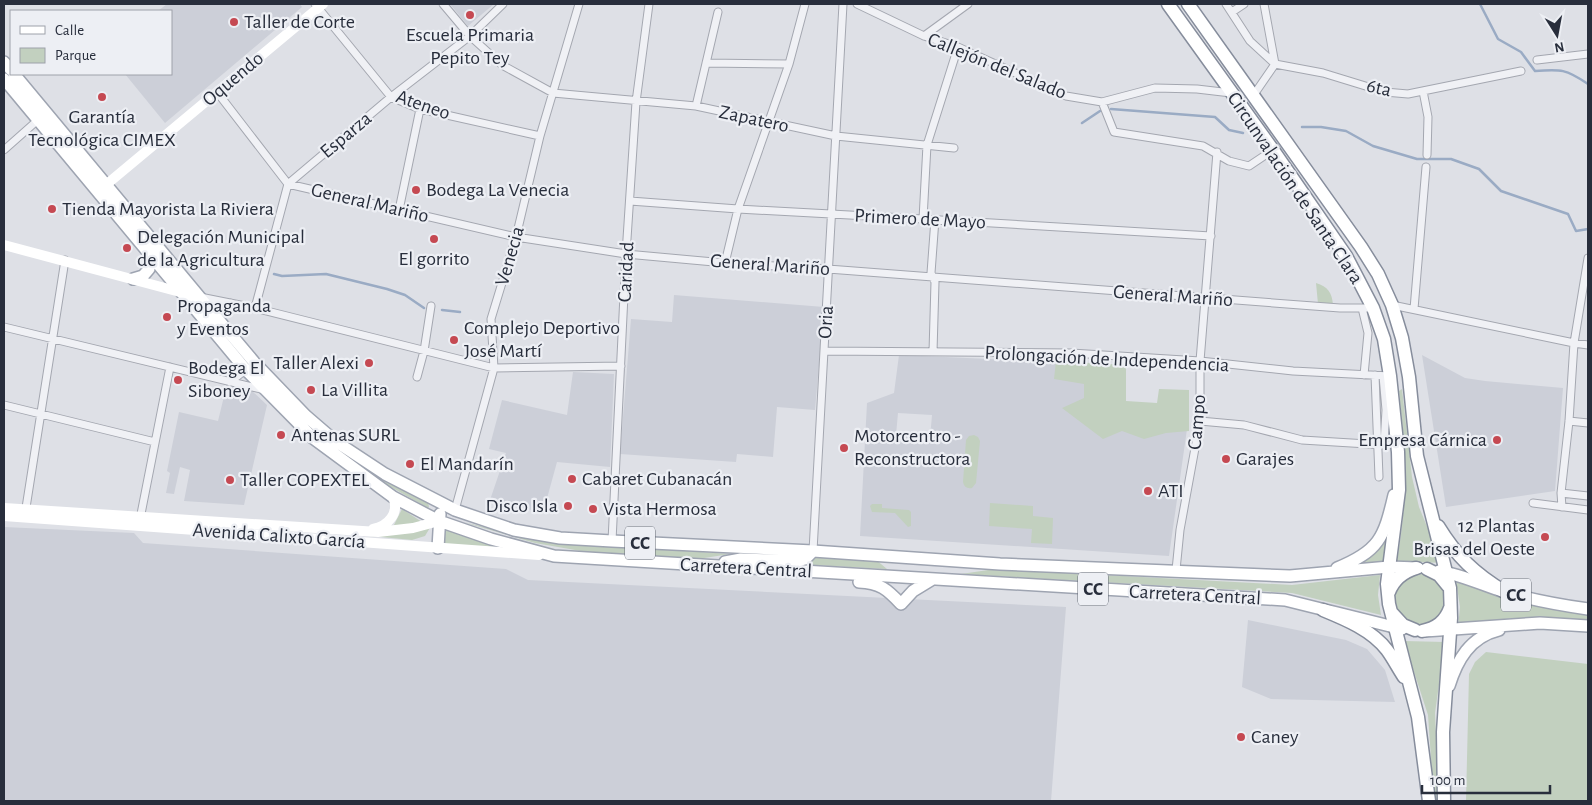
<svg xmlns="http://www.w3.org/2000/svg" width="1592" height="805" font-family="'Alegreya Sans',sans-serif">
<rect width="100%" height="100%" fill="#dee0e6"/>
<path fill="#cccfd8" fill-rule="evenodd" d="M167,4H300L302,7L165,123L125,74H171V11H158Z
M450,4H494L468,26Z
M674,295L824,307L815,410L777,407L773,457L737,454L736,462L620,454L631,319L672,322Z
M899,355L1126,365L1123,417L1188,422L1169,556L860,536L867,403L894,393ZM898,413L932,415L930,438L896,435Z
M1422,355L1465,378L1485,381L1563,388L1555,491L1446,507Z
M573,372L614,374L610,467L557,462L543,513L490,500L506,453L489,449L502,400L567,415Z
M227,384L252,391L267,405L244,505L184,501L190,470L180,467L174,494L166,493L170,473L167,471L179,412L218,421Z
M4,527L134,533L143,543L506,569L528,580L1066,607L1051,801H4Z
M1248,620L1346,640L1367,649L1385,670L1395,702L1271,699L1242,687Z"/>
<path fill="#c2d0bf" d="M1316,283C1328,287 1332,292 1333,305L1318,304Z
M1056,361L1126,365V401L1157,403L1159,389L1189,390V431L1166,433L1144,439L1122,431L1103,439L1062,408L1084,398V384L1054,379Z
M1402,389L1412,477L1419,507L1442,563L1397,561C1403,526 1406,492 1405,456C1404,435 1401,412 1399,391Z
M974,435L978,437L980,441L976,483L972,488C967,489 964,487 963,482L966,440L969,436Z
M384,481L428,502L429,507L428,508L382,482Z
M990,503L1033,506V516L1053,518L1052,544L1031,543L1032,529L989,526Z
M872,504H882V508L909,510L911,512V526L908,527L895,513L872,512L870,506Z
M402,509L422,522L393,527Z
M463,522L549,542L730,554L698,559L598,554L535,543Z
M431,526L425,536L412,540L350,534Z
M443,528L498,548L441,544Z
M1386,541L1383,563L1358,566L1373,554Z
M817,556L875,559L887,569L796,564Z
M995,569L1292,585L1380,575L1378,595L1381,615L1292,593L961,574Z
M1423,572L1444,586L1445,611L1441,617L1424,626L1411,625L1396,612L1393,593L1410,574Z
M1456,580C1499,596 1542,609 1588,614V622L1556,618H1513L1458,627L1460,607Z
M1404,641L1445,642L1435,713L1439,801H1434L1428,715Z
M1486,652L1588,664V801H1466L1469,674L1475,662Z"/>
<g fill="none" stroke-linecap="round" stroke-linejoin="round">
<path stroke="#9aabc4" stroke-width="2.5" d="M1480,4L1498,39L1521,52L1535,71C1561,69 1566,69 1588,84
M1111,109L1215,117L1229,130L1243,133
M1082,123L1100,111
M1302,127H1321L1346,131L1373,146L1417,159H1451L1479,169L1501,191L1568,214L1576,231L1588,229
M274,274L282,276L326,274L387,289L405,295L424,308
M442,310L460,312"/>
<defs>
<path id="street" d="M315,4L391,97L420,109L540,136
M443,4L470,36L502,65L553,93L696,106L836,136L954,148
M857,4L924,36L958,47L1066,96L1102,102L1155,88L1197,89L1231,93
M1226,4L1250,41L1275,64
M1264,4L1275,64
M1232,12L1244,4
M924,36L968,4
M1537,60L1588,54
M706,63L789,64
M1423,91L1428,117L1427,155
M217,92L288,184L516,237L626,254L725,263L828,269L1340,308H1373
M1253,96L1275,64L1323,73L1385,92L1408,94L1521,71
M1102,102L1114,132L1203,146L1229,161L1249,166L1273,150
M696,106L718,12
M4,150L39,119
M630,201L738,209L923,219L1211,236
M399,210L420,109
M923,219L927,145L958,47
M725,263L738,209L789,64L805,4
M200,297L255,308L494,368L621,366
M1392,305L1574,343L1588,345
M255,308L288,184L391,97L470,36L503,4
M1362,308L1368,333L1364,375
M1414,309L1426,167
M215,319L223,306L231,303
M4,327L265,390
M824,351L1071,353L1200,361L1293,371L1390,376
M933,352L935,282L931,273L935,219
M1375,375L1379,477
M417,377L424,351L431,306
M230,382L248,368
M4,405L155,442
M1200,421L1244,425L1302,440L1384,445L1386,410L1383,376
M1569,421L1588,423
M1561,493L1588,496
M1533,503L1588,510
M1562,507L1561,493L1569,421L1574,343L1588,258
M455,510L494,368L491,319L516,237L540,136L579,4
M25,514L65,260
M140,519L170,367
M612,541L626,254L636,102L649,4
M813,551L843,4
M1176,570L1180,530L1200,421V361L1217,152"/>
<path id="primary" d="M4,62L11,70
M14,74L217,318L254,362L306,416L335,441L385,474L455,510L514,530L560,538L612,541L813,551L1000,564L1290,576L1389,567L1418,568
M4,79L246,370L313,438L393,497L439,521L491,539L554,556L1285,600L1402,629
M133,279L143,276L149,269L150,254
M438,548L440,514
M725,562L741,559L797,561L805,559L813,551
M1337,568C1379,551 1384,538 1394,495
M1439,571C1462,575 1483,585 1505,592C1532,600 1560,605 1588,609
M859,582C880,583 887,589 901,604L913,591L931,580
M1425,631L1540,623L1588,626
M1449,686C1457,660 1470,637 1499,630"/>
<path id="highway" d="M1168,4L1273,150L1346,256L1373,308L1384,339L1390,376L1398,452L1399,490L1387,584L1389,604L1418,717L1429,801
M1188,4L1361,247L1378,274L1392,305L1402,338L1409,377L1417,456L1450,588L1451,618L1443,732L1444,801
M1438,526C1457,557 1475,574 1505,592
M1427,569L1439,575L1448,586
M1389,592C1394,579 1403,572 1416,568
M1323,610C1345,619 1372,630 1387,650C1393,658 1398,668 1404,677
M1392,613L1403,625L1415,630
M1422,631C1436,628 1445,622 1450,608"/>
</defs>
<use href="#street" stroke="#a4a7b0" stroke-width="9"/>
<use href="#primary" stroke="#9ea4b1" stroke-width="14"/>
<use href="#highway" stroke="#868d9c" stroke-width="15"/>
<use href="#street" stroke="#f0f1f5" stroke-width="7"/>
<path stroke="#fff" stroke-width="10" d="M101,189L323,4
M4,245L180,292
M4,508L378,532L413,528L439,521
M4,516L539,555
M373,529C388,526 400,513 393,497"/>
<use href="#primary" stroke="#fff" stroke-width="11"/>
<use href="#highway" stroke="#fff" stroke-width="12"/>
</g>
<g fill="#c54952" stroke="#edeff4" stroke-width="2">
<circle cx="470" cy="15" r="5"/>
<circle cx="234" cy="22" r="5"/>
<circle cx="102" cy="97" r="5"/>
<circle cx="416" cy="190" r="5"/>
<circle cx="52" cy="209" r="5"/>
<circle cx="434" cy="239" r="5"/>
<circle cx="127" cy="248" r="5"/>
<circle cx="167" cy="317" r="5"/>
<circle cx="454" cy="340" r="5"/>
<circle cx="369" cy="363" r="5"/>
<circle cx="178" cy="380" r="5"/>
<circle cx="311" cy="390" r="5"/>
<circle cx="281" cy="435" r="5"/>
<circle cx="1497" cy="440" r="5"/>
<circle cx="844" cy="448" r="5"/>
<circle cx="1226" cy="459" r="5"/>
<circle cx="410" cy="464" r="5"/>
<circle cx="572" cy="479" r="5"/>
<circle cx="230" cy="480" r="5"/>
<circle cx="1148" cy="491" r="5"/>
<circle cx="568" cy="506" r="5"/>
<circle cx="593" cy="509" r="5"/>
<circle cx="1545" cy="537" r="5"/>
<circle cx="1241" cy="737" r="5"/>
</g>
<g text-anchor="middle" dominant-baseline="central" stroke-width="4.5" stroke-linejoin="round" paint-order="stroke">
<g fill="#edeff4" stroke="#636873" stroke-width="1">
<rect x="625" y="526.5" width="30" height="33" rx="4"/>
<rect x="1078" y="572.5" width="30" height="33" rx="4"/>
<rect x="1501" y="578.5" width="30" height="33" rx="4"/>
</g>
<g font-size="19" font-weight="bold" fill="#282e3c">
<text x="640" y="543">CC</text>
<text x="1093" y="589">CC</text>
<text x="1516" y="595">CC</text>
</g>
<g font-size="20" fill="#282e3c" stroke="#edeff4" text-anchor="start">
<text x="244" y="22">Taller de Corte</text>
<text x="470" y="35" text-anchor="middle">Escuela Primaria<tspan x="470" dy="23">Pepito Tey</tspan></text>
<text x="102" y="117" text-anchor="middle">Garantía<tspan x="102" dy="23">Tecnológica CIMEX</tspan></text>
<text x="426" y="190">Bodega La Venecia</text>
<text x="62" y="209">Tienda Mayorista La Riviera</text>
<text x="137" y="237">Delegación Municipal<tspan x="137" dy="23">de la Agricultura</tspan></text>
<text x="434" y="259" text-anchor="middle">El gorrito</text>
<text x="177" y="306">Propaganda<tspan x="177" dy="23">y Eventos</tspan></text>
<text x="464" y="328">Complejo Deportivo<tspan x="464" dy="23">José Martí</tspan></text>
<text x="359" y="363" text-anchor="end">Taller Alexi</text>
<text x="188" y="368">Bodega El<tspan x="188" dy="23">Siboney</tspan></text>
<text x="321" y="390">La Villita</text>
<text x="291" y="435">Antenas SURL</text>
<text x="854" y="436">Motorcentro -<tspan x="854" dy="23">Reconstructora</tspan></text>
<text x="1487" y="440" text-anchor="end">Empresa Cárnica</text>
<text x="1236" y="459">Garajes</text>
<text x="420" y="464">El Mandarín</text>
<text x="582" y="479">Cabaret Cubanacán</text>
<text x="240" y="480">Taller COPEXTEL</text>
<text x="1158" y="491">ATI</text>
<text x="558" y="506" text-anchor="end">Disco Isla</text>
<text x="603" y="509">Vista Hermosa</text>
<text x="1535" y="526" text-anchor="end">12 Plantas<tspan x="1535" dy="23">Brisas del Oeste</tspan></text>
<text x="1251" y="737">Caney</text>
</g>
<g font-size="20" fill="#282e3c" stroke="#edeff4">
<text transform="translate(997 66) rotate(22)">Callejón del Salado</text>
<text transform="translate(233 79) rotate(-40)">Oquendo</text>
<text transform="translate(1379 88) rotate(13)">6ta</text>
<text transform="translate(423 105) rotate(19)">Ateneo</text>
<text transform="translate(754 119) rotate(12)">Zapatero</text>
<text transform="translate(346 135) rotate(-40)">Esparza</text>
<text transform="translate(1295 188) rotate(56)">Circunvalación de Santa Clara</text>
<text transform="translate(370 203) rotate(13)">General Mariño</text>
<text transform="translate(920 219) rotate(3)">Primero de Mayo</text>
<text transform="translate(510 256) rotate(-74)">Venecia</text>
<text transform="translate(770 265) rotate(4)">General Mariño</text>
<text transform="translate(626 272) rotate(-87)">Caridad</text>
<text transform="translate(1173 296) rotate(4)">General Mariño</text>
<text transform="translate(826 322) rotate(-87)">Oria</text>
<text transform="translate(1107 359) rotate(3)">Prolongación de Independencia</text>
<text transform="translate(1197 422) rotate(-85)">Campo</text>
<text transform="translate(279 536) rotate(4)">Avenida Calixto García</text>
<text transform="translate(746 568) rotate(3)">Carretera Central</text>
<text transform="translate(1195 595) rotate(3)">Carretera Central</text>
</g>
</g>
<rect width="1592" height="805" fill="none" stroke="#282e3c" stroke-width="10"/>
<rect x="10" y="10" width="162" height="65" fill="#edeff4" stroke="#9ea2aa"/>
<rect x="20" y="26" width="25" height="8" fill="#ffffff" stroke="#9ea2aa"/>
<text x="55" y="35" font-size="15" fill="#282e3c">Calle</text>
<rect x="20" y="48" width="25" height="15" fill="#c2d0bf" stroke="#9ea2aa"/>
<text x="55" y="60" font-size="15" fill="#282e3c">Parque</text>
<g transform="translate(1557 35) rotate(169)" stroke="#edeff4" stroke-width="4" paint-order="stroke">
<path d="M0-4L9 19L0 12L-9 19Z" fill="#282e3c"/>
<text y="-8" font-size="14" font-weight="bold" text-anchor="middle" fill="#282e3c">N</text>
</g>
<path d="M1422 785v8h128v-8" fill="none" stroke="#282e3c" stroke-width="2.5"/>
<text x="1430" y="785" font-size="15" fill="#282e3c" stroke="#edeff4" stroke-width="4" paint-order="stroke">100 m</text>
</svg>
